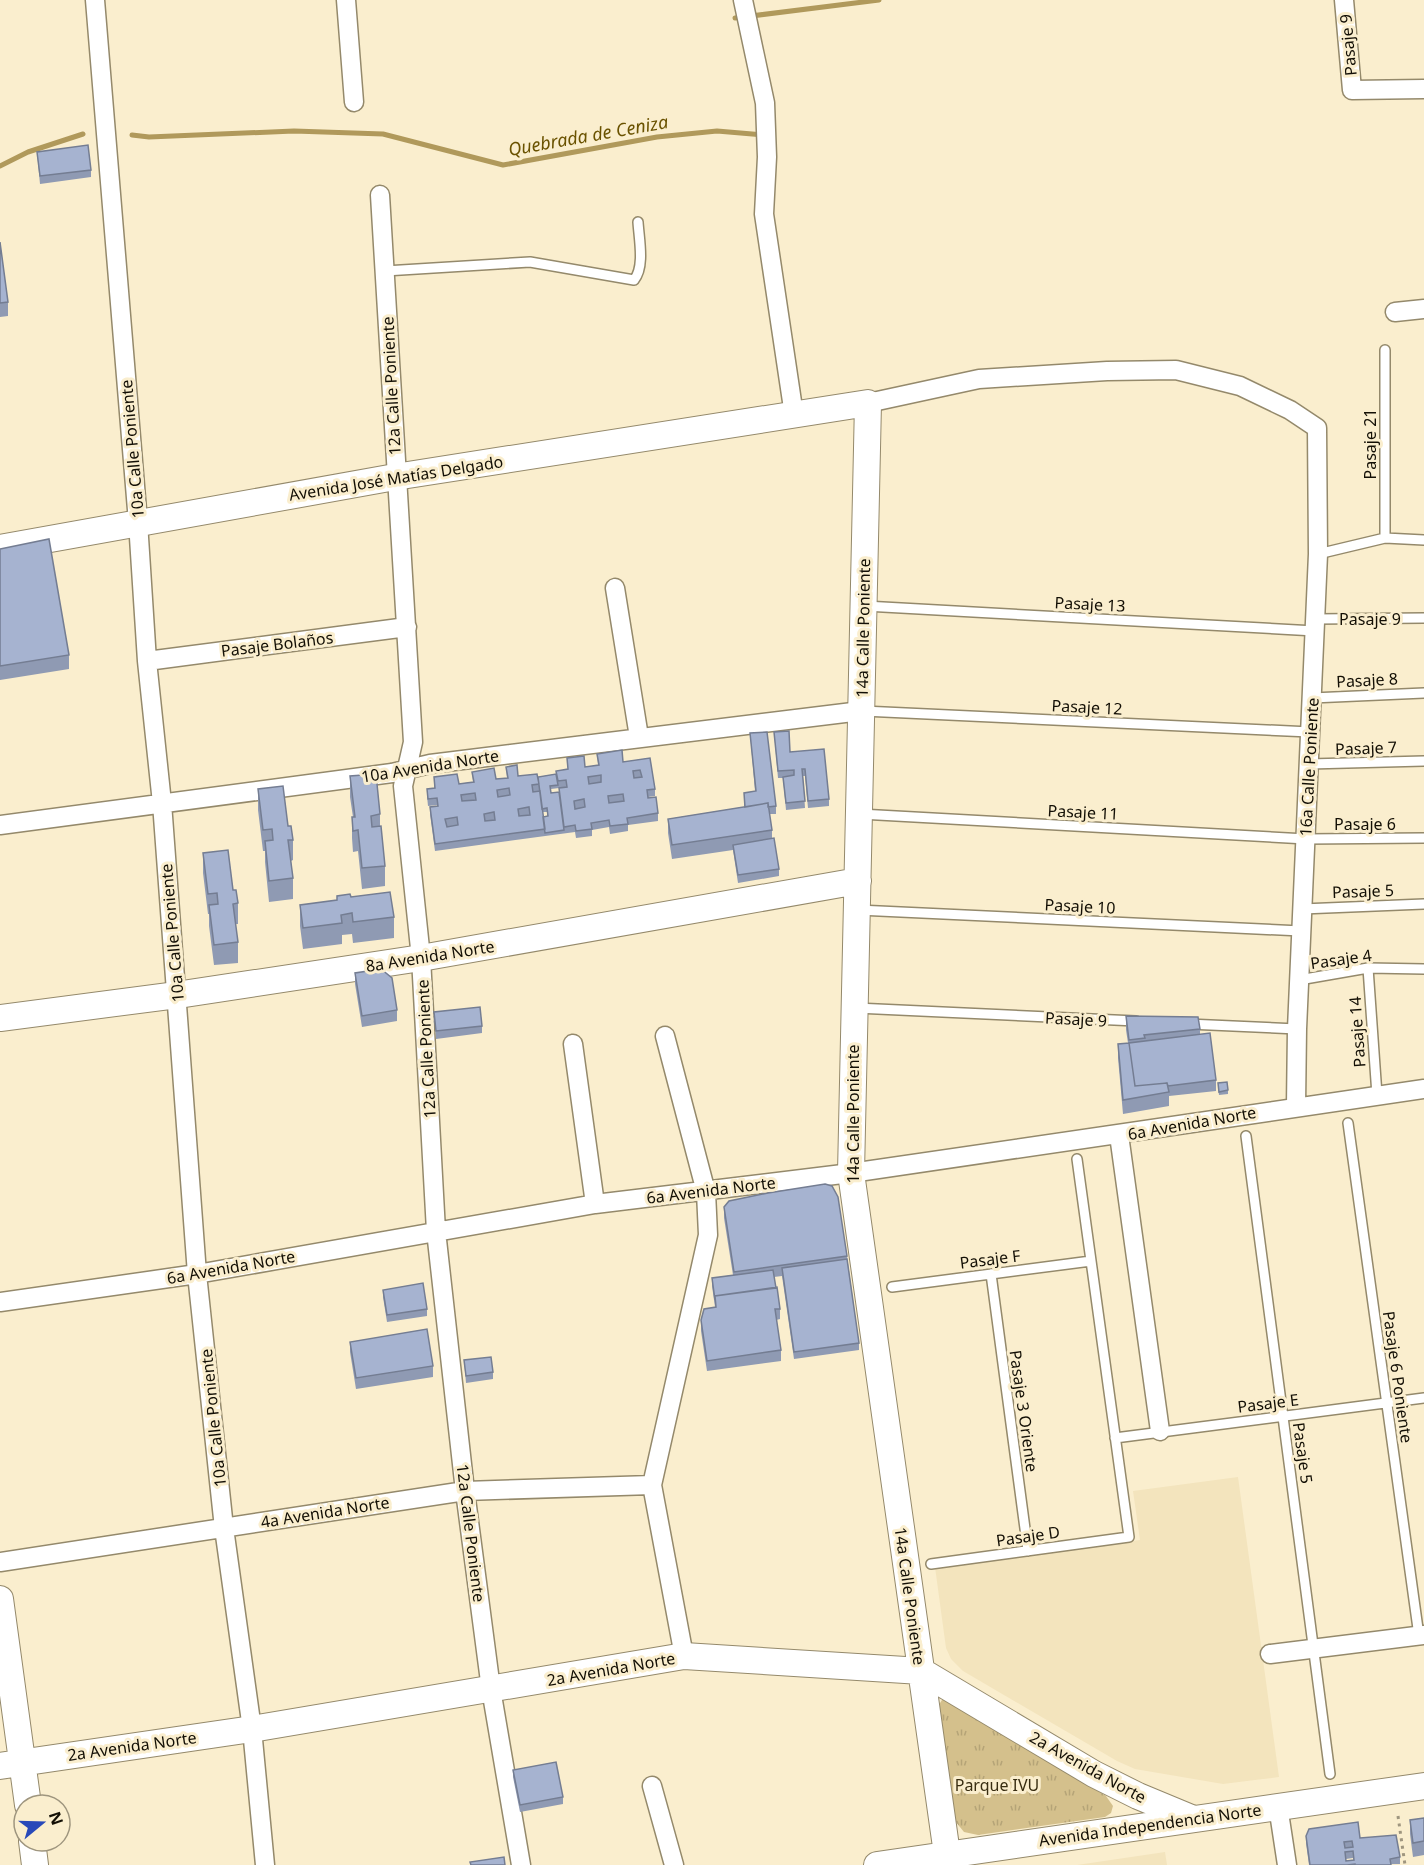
<svg xmlns="http://www.w3.org/2000/svg" width="1424" height="1865" font-family="'Noto Sans',sans-serif">
<defs>
<pattern id="park-tufts" width="24" height="20" patternUnits="userSpaceOnUse" patternTransform="scale(1.5)"><rect width="24" height="20" fill="#d4c08c"/><path d="M3 7l-1-3M5 7V3M7 7l1-3M15 17l-1-3M17 17v-4M19 17l1-3" fill="none" stroke="#b5a477"/></pattern>
</defs>
<rect width="100%" height="100%" fill="#faeece"/>
<path fill="#f3e4bd" d="M1238,1477L1279,1777L1223,1784L1135,1769L1117,1761L963,1671L951,1659L946,1648L935,1567L1140,1540L1133,1491Z
M1165,1852L1167,1865H1077Z"/>
<path fill="url(#park-tufts)" d="M944,1697L1106,1796L1113,1806L1111,1813L1105,1817L978,1835L964,1832L955,1821L938,1706Z"/>
<g fill="none" stroke-linecap="round" stroke-linejoin="round">
<path stroke="#b0995b" stroke-width="5" d="M735,18L879,0
M132,135L149,137L294,131L383,134L503,165L657,137L717,131L764,135
M0,166L28,152L83,134"/>
<defs>
<path id="lane" d="M385,271L530,262L634,280C645,267 639,239 638,222
M1385,350V538
M1318,554L1385,538L1424,540
M865,606L1315,631
M1316,619L1424,618
M1312,698L1424,693
M863,711L1310,732
M1309,764L1424,761
M860,814L1306,839L1424,838
M1302,909L1424,904
M858,910L1301,931
M1368,968L1377,1095
M1299,980L1368,968L1424,969
M856,1008L1136,1021
M1188,1024L1297,1029
M1348,1123L1419,1636
M1246,1136L1330,1774
M991,1274L1028,1551
M892,1287L1091,1261
M1115,1438L1424,1398
M931,1564L1129,1537L1077,1159"/>
<path id="street" d="M95,0L138,522L147,661L162,803L197,1274L224,1528L252,1729L265,1865
M346,0L354,102
M743,0L765,103L767,157L764,214L794,415
M1344,0L1352,90L1424,89
M380,195L413,742L403,786L421,958L436,1231L465,1491L491,1689L521,1865
M1395,312L1424,309
M868,403L979,379L1107,371L1176,370L1240,386L1290,410L1317,428L1318,554L1297,1029L1296,1105
M615,588L639,737
M147,661L407,627
M0,825L392,773L430,764L861,711
M665,1036L706,1192L708,1235L652,1485L684,1656
M573,1044L595,1204
M1119,1135L1160,1431
M0,1302L197,1274L595,1204L851,1173L1424,1089
M0,1562L465,1491L652,1485
M1270,1654L1424,1635
M652,1786L674,1865
M1278,1806L1287,1865"/>
<path id="secondary" d="M0,548L395,477L868,403L851,1173L947,1854
M0,1018L177,995L421,958L858,881
M0,1599L28,1805
M0,1766L252,1729L684,1656L921,1671L1094,1774L1138,1796L1191,1818
M32,1841L35,1865
M877,1865L1424,1786"/>
</defs>
<use href="#lane" stroke="#94896b" stroke-width="12"/>
<use href="#street" stroke="#94896b" stroke-width="21"/>
<use href="#secondary" stroke="#94896b" stroke-width="28"/>
<path stroke="#9f967f" stroke-width="3" stroke-dasharray="3 4.5" stroke-linecap="butt" d="M1398,1816L1405,1865"/>
<use href="#lane" stroke="#fff" stroke-width="9"/>
<use href="#street" stroke="#fff" stroke-width="18"/>
<use href="#secondary" stroke="#fff" stroke-width="26"/>
</g>
<path fill="#8f9ab3" fill-rule="evenodd" d="M37,152L91,170V177L40,184Z
M0,242L8,302V316L0,317Z
M0,549L69,655V669L0,680Z
M774,732L829,799V806L808,808L805,776H803L805,808L786,810L783,778H778Z
M750,733L776,806V814H769L772,830V838L779,869V876L738,883L733,850L672,859L668,833V819L744,807V793L755,791Z
M597,754L623,762L650,758L655,789V796L648,797L658,813V821L628,825V831L610,834L609,827L592,830V836L576,838L575,832L435,851L430,814V807L437,806V805L428,806L427,796V789L434,788V777L459,784L473,782L472,772L496,779L507,778L506,767L518,776L538,777L556,774L568,769L567,758L585,767L598,765ZM559,788V792L551,793V789ZM543,812H547V816L543,817Z
M350,776L380,814V826L385,866V886L362,889L358,851L353,852L352,838V817H353L350,797Z
M258,789L288,826L293,840V860L291,861L293,878V899L269,902L265,862V851H263L258,810Z
M203,853L233,890L238,903V924H235L238,942V963L214,965L209,926V914H208L203,873Z
M337,896L351,897L394,917V938L353,943L352,934L342,935V944L303,949L300,926V905L337,900Z
M355,973L397,1010V1021L362,1027L355,984Z
M434,1012L482,1026V1033L436,1039Z
M1126,1016L1200,1029V1034L1216,1080V1091L1169,1096V1106L1123,1114L1118,1058V1044L1128,1043L1126,1030Z
M1218,1087L1228,1090V1094L1219,1095Z
M724,1207L847,1256L859,1343V1350L794,1359L782,1276L774,1277L780,1309V1319L776,1320L781,1350V1361L707,1371L701,1331V1320L715,1307L712,1286V1278L733,1275L724,1218Z
M383,1290L427,1309V1316L387,1322L383,1297Z
M350,1342L433,1366V1377L356,1389L350,1352Z
M464,1360L493,1372V1379L466,1383Z
M513,1770L563,1797V1804L520,1812L513,1777Z
M1424,1818V1855L1413,1857L1410,1834V1820Z
M1306,1836L1360,1838L1400,1857V1864L1309,1865L1306,1843ZM1353,1858V1860L1346,1861V1859Z"/>
<path fill="#a6b3d0" stroke="#747d92" stroke-width="1.5" fill-rule="evenodd" d="M88,145L91,170L40,176L37,152Z
M0,242L8,302L0,303Z
M49,539L69,655L0,666V549Z
M789,731L790,752L824,749L829,799L808,801L805,769H802L805,801L786,803L783,777L794,775V770L778,771L774,732Z
M767,732L776,806L768,807V803L745,807L744,793L756,791L750,733Z
M622,750L623,762L650,758L655,789L647,790L648,798L656,797L658,813L627,818L628,824L610,826L609,820L591,823L592,829L576,831L575,825L564,827L559,788L567,787L566,780L558,781L556,771L568,769L567,758L584,756L585,767L599,765L597,754ZM640,770L642,777L634,778L633,771ZM601,775V782L589,784L588,777ZM623,794L624,801L609,803L608,796ZM584,799L585,807L575,809L574,801Z
M517,765L518,776L537,774L539,784L532,785L533,792L540,791L545,829L435,844L430,807L438,806L437,798L428,799L427,789L435,788L434,777L457,774L459,784L466,783L474,782L472,772L494,768L496,779L508,778L506,767ZM509,788L510,795L498,797L497,790ZM475,793L476,800L462,801L461,795ZM529,807L530,815L519,816L518,809ZM494,812L495,820L485,821L484,814ZM457,817L458,825L447,827L445,819Z
M376,774L380,814L371,816L372,827L381,826L385,866L362,868L358,830L353,831L352,817H355L350,776Z
M556,774L558,785L550,786L551,793L559,792L564,830L545,833L543,817L548,816L547,808L542,809L538,777Z
M283,786L288,826H291L293,840H288L293,878L269,881L265,841L273,840L272,829L263,830L258,789Z
M768,803L772,830L672,845L668,819Z
M774,838L779,869L738,875L733,845Z
M228,850L233,890H236L238,903L233,904L238,942L214,945L209,905L218,904L217,893L208,894L203,853Z
M390,892L394,917L353,922L352,913L341,915L342,923L303,928L300,905L337,900V896L350,894L351,897Z
M381,969L392,978L397,1010L362,1016L355,973Z
M480,1007L482,1026L436,1031L434,1012Z
M1126,1016L1198,1017L1200,1029L1144,1035L1145,1038L1129,1040Z
M1210,1033L1216,1080L1168,1086L1167,1083L1135,1086L1129,1043Z
M1129,1043L1135,1086L1167,1083L1169,1092L1123,1100L1118,1044Z
M1227,1082L1228,1090L1219,1092L1218,1083Z
M825,1184L832,1186L838,1197L847,1256L734,1272L724,1207L729,1201L768,1193Z
M847,1259L859,1343L794,1352L782,1268Z
M773,1270L776,1288L715,1296V1300L712,1278Z
M423,1283L427,1309L387,1315L383,1290Z
M777,1287L780,1309H775L781,1350L707,1361L701,1320L704,1309L716,1307L715,1296Z
M427,1329L433,1366L356,1378L350,1342Z
M491,1357L493,1372L466,1376L464,1360Z
M556,1762L563,1797L520,1805L513,1770Z
M1424,1818V1841L1413,1843L1410,1820Z
M1358,1822L1360,1838L1396,1835L1400,1857L1390,1859L1391,1865H1355V1864L1347,1865H1310L1306,1836L1309,1829ZM1352,1841L1353,1847L1345,1848L1344,1842ZM1353,1851L1354,1860L1346,1861L1345,1852Z
M504,1857L505,1865H471L470,1862Z"/>
<g text-anchor="middle" dominant-baseline="central" stroke-width="6" stroke-linejoin="round" paint-order="stroke">
<g font-size="16" fill="#130f05" stroke="#faeece">
<text transform="translate(1348 45) rotate(-95)">Pasaje 9</text>
<text transform="translate(391 386) rotate(-93)">12a Calle Poniente</text>
<text transform="translate(1370 444) rotate(-90)">Pasaje 21</text>
<text transform="translate(132 449) rotate(-95)">10a Calle Poniente</text>
<text transform="translate(396 478) rotate(-9)">Avenida José Matías Delgado</text>
<text transform="translate(1090 604) rotate(3)">Pasaje 13</text>
<text x="1370" y="619">Pasaje 9</text>
<text transform="translate(863 628) rotate(-89)">14a Calle Poniente</text>
<text transform="translate(277 644) rotate(-7)">Pasaje Bolaños</text>
<text transform="translate(1367 680) rotate(-3)">Pasaje 8</text>
<text transform="translate(1087 707) rotate(3)">Pasaje 12</text>
<text transform="translate(1366 748) rotate(-2)">Pasaje 7</text>
<text transform="translate(430 766) rotate(-9)">10a Avenida Norte</text>
<text transform="translate(1309 767) rotate(-87)">16a Calle Poniente</text>
<text transform="translate(1083 812) rotate(3)">Pasaje 11</text>
<text x="1365" y="824">Pasaje 6</text>
<text transform="translate(1363 891) rotate(-2)">Pasaje 5</text>
<text transform="translate(1080 906) rotate(3)">Pasaje 10</text>
<text transform="translate(172 933) rotate(-95)">10a Calle Poniente</text>
<text transform="translate(430 956) rotate(-9)">8a Avenida Norte</text>
<text transform="translate(1341 959) rotate(-8)">Pasaje 4</text>
<text transform="translate(1076 1019) rotate(3)">Pasaje 9</text>
<text transform="translate(1357 1032) rotate(-94)">Pasaje 14</text>
<text transform="translate(426 1049) rotate(-93)">12a Calle Poniente</text>
<text transform="translate(853 1114) rotate(-90)">14a Calle Poniente</text>
<text transform="translate(1192 1123) rotate(-10)">6a Avenida Norte</text>
<text transform="translate(711 1190) rotate(-7)">6a Avenida Norte</text>
<text transform="translate(990 1259) rotate(-7)">Pasaje F</text>
<text transform="translate(231 1267) rotate(-10)">6a Avenida Norte</text>
<text transform="translate(1398 1377) rotate(82)">Pasaje 6 Poniente</text>
<text transform="translate(1268 1403) rotate(-7)">Pasaje E</text>
<text transform="translate(1024 1411) rotate(82)">Pasaje 3 Oriente</text>
<text transform="translate(213 1418) rotate(-96)">10a Calle Poniente</text>
<text transform="translate(1303 1453) rotate(82)">Pasaje 5</text>
<text transform="translate(325 1512) rotate(-9)">4a Avenida Norte</text>
<text transform="translate(471 1533) rotate(83)">12a Calle Poniente</text>
<text transform="translate(1028 1536) rotate(-8)">Pasaje D</text>
<text transform="translate(910 1596) rotate(82)">14a Calle Poniente</text>
<text transform="translate(611 1669) rotate(-10)">2a Avenida Norte</text>
<text transform="translate(132 1746) rotate(-8)">2a Avenida Norte</text>
<text transform="translate(1088 1767) rotate(29)">2a Avenida Norte</text>
<text transform="translate(1150 1825) rotate(-8)">Avenida Independencia Norte</text>
</g>
<g font-size="16" fill="#382d11" stroke="#faeece">
<text x="997" y="1785">Parque IVU</text>
</g>
<g font-size="18" font-style="italic" fill="#6a5200" stroke="#faeece">
<text transform="translate(588 135) rotate(-10)">Quebrada de Ceniza</text>
</g>
</g>
<g transform="translate(42 1823) rotate(71)"><circle r="28" fill="#faeece" stroke="#9e957e" stroke-width="1.5"/>
<path d="M0-4.5L10 22L0 15L-10 22Z" fill="#2849b9"/>
<text y="-9" font-size="16" font-weight="bold" text-anchor="middle" fill="#130f05">N</text>
</g>
</svg>
